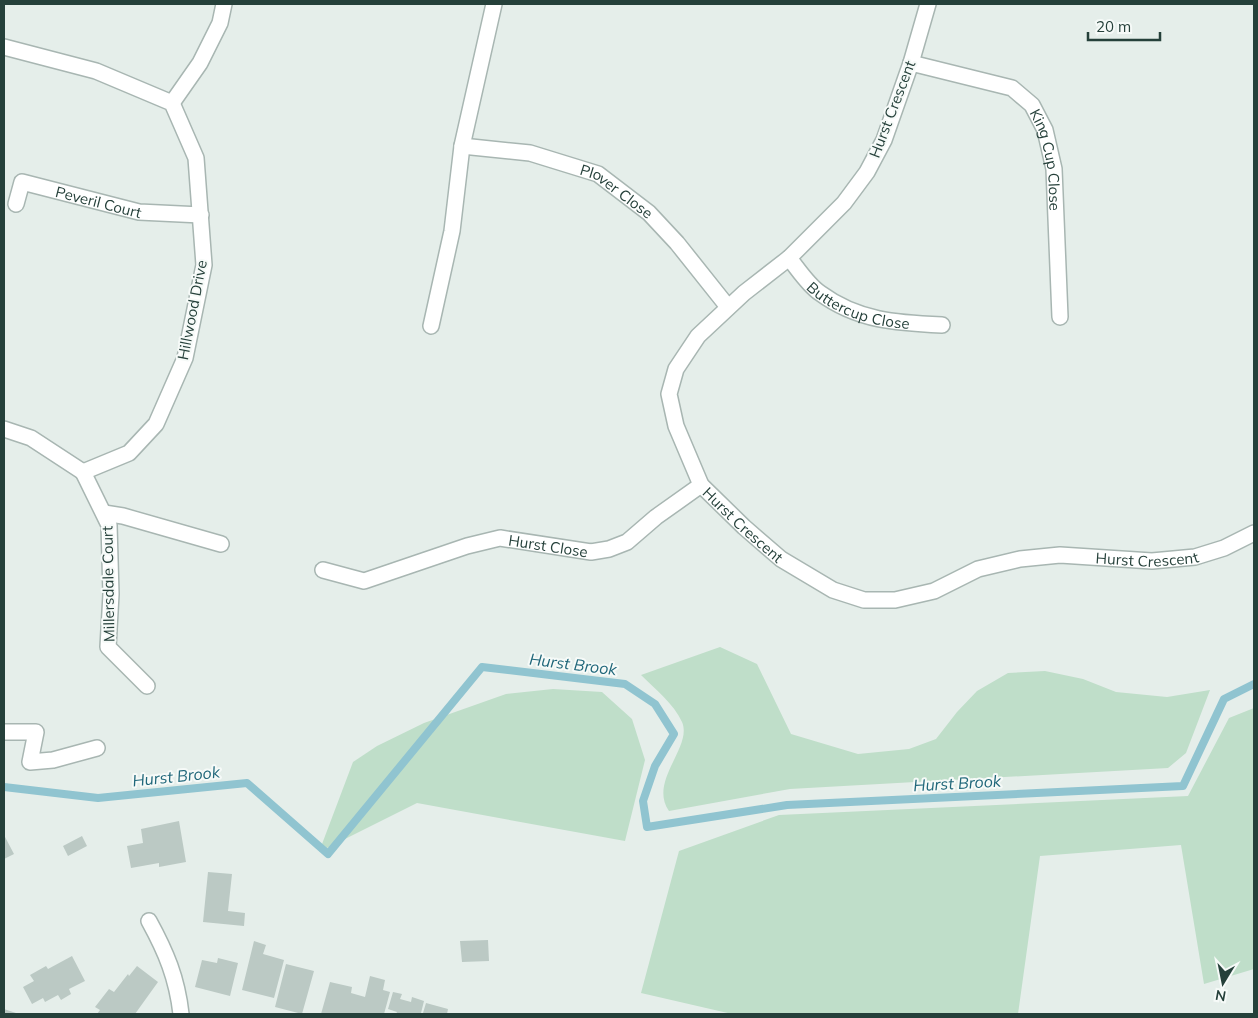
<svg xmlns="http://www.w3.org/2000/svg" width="1258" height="1018" font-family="Mulish,sans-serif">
<rect width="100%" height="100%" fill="#e5eeea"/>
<path fill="#bfdec9" d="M720,647L757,664L791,734L858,754L909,749L936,739L957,712L977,691L1008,673L1045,671L1083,679L1116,692L1167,697L1210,690L1186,753L1168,768L790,789L669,811C648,781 693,747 682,722C674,704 655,689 641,675Z
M553,689L602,692L632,719L645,760L625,841L417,803L319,852L353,762L377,746L424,723L489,700L506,694Z
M1254,708V969L1204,984L1181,845L1040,856L1018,1014H732L641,993L679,851L779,815L1188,796L1229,718Z"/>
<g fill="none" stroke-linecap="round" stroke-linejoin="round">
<path stroke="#90c4d0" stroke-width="8" d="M4,787L98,798L247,783L328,854L482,667L625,684L655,704L674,734L655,766L643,801L647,827L787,805L1183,786L1224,699L1254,684"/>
</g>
<path fill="#bbc9c4" d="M179,821L186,862L159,867V863L131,868L127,846L143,843L141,829Z
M4,835L14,854L4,859Z
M82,836L87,846L68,856L63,846Z
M208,872L232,874L228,911L245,913L244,926L203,922Z
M488,940L489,961L462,962L460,941Z
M254,941L266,945L263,954L284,960L274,998L242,990Z
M72,956L85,981L69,989L71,994L61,1000L58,995L45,1002L43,998L32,1004L23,987L34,981L30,975L46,966L48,969Z
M218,958L238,963L230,996L195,987L202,960L217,963Z
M286,964L314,971L302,1014L275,1007Z
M137,966L158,982L135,1014H97L100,1010L95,1007L109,989L114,992L128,974L129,976Z
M370,976L385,980L383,990L390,992L384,1014H321L330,982L352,987L351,993L365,997Z
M393,992L402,994L400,999L411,1002L412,997L424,1001L421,1013H423L426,1003L448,1009L447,1014H396L397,1012L388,1009Z
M4,1009L19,1014H4Z"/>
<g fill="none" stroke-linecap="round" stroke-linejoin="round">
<defs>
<g id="minor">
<path id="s1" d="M928,4L911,63L884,140L867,172L844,203L789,258L744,293L698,336L676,369L669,394L676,426L701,485L744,527L781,559L833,590L864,600H895L934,591L978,569L1020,559L1060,555L1152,561L1195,557L1224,548L1254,533"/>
<path d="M4,47L96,71L172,103L196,158L204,265L185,358L156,424L129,453L83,472L31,438L4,429"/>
<path id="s2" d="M911,63L1012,88L1032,105L1045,130L1054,169L1060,317"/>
<path d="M172,103L200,63L220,23L224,4"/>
<path id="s3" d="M462,146L530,153L598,174L649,213L677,243L728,307"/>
<path id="s4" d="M16,204L22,182L139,212L201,215"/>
<path id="s5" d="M789,258C798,269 808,285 820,293C858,321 897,323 942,325"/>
<path d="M431,326L452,231L462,146L494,4"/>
<path d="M83,472L109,525L111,594L108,647L147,686"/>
<path d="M104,513L123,516L221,544"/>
<path id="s6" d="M323,570L364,581L467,546L500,538L591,552L609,549L627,542L656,517L701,485"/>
<path d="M4,732H36L30,762L53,760L97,748"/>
<path d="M149,921C166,952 177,978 181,1014"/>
</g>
</defs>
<use href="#minor" stroke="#a8b6b2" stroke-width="18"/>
<use href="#minor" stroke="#fff" stroke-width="15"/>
</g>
<g text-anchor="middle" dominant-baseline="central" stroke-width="4" stroke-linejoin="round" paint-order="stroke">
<g font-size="15" fill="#25403a" stroke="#f6faf8">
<text transform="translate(892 109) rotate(-69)">Hurst Crescent</text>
<text stroke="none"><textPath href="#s2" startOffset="188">King Cup Close</textPath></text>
<text stroke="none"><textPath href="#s3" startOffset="164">Plover Close</textPath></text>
<text stroke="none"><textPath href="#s4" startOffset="102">Peveril Court</textPath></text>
<text stroke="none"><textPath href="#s5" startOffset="88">Buttercup Close</textPath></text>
<text transform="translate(192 310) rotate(-79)">Hillwood Drive</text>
<text stroke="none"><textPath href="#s1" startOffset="636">Hurst Crescent</textPath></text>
<text stroke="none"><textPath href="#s6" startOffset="234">Hurst Close</textPath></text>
<text stroke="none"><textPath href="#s1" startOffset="1071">Hurst Crescent</textPath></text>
<text transform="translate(108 584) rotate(-91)">Millersdale Court</text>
</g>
<g font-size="16" font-style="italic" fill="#20677a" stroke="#f6faf8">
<text transform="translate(573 664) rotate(7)">Hurst Brook</text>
<text transform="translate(176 776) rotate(-6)">Hurst Brook</text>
<text transform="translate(957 783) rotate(-3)">Hurst Brook</text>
</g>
</g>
<rect width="1258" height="1018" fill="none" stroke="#25403a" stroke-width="10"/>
<g transform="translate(1223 983) rotate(190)" stroke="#f6faf8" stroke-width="4" paint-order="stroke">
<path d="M0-4L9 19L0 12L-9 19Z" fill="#25403a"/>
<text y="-8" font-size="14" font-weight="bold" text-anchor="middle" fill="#25403a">N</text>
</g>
<path d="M1088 32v8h72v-8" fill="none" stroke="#25403a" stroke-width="2.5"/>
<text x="1096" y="32" font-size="15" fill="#25403a" stroke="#f6faf8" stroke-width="4" paint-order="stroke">20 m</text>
</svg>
